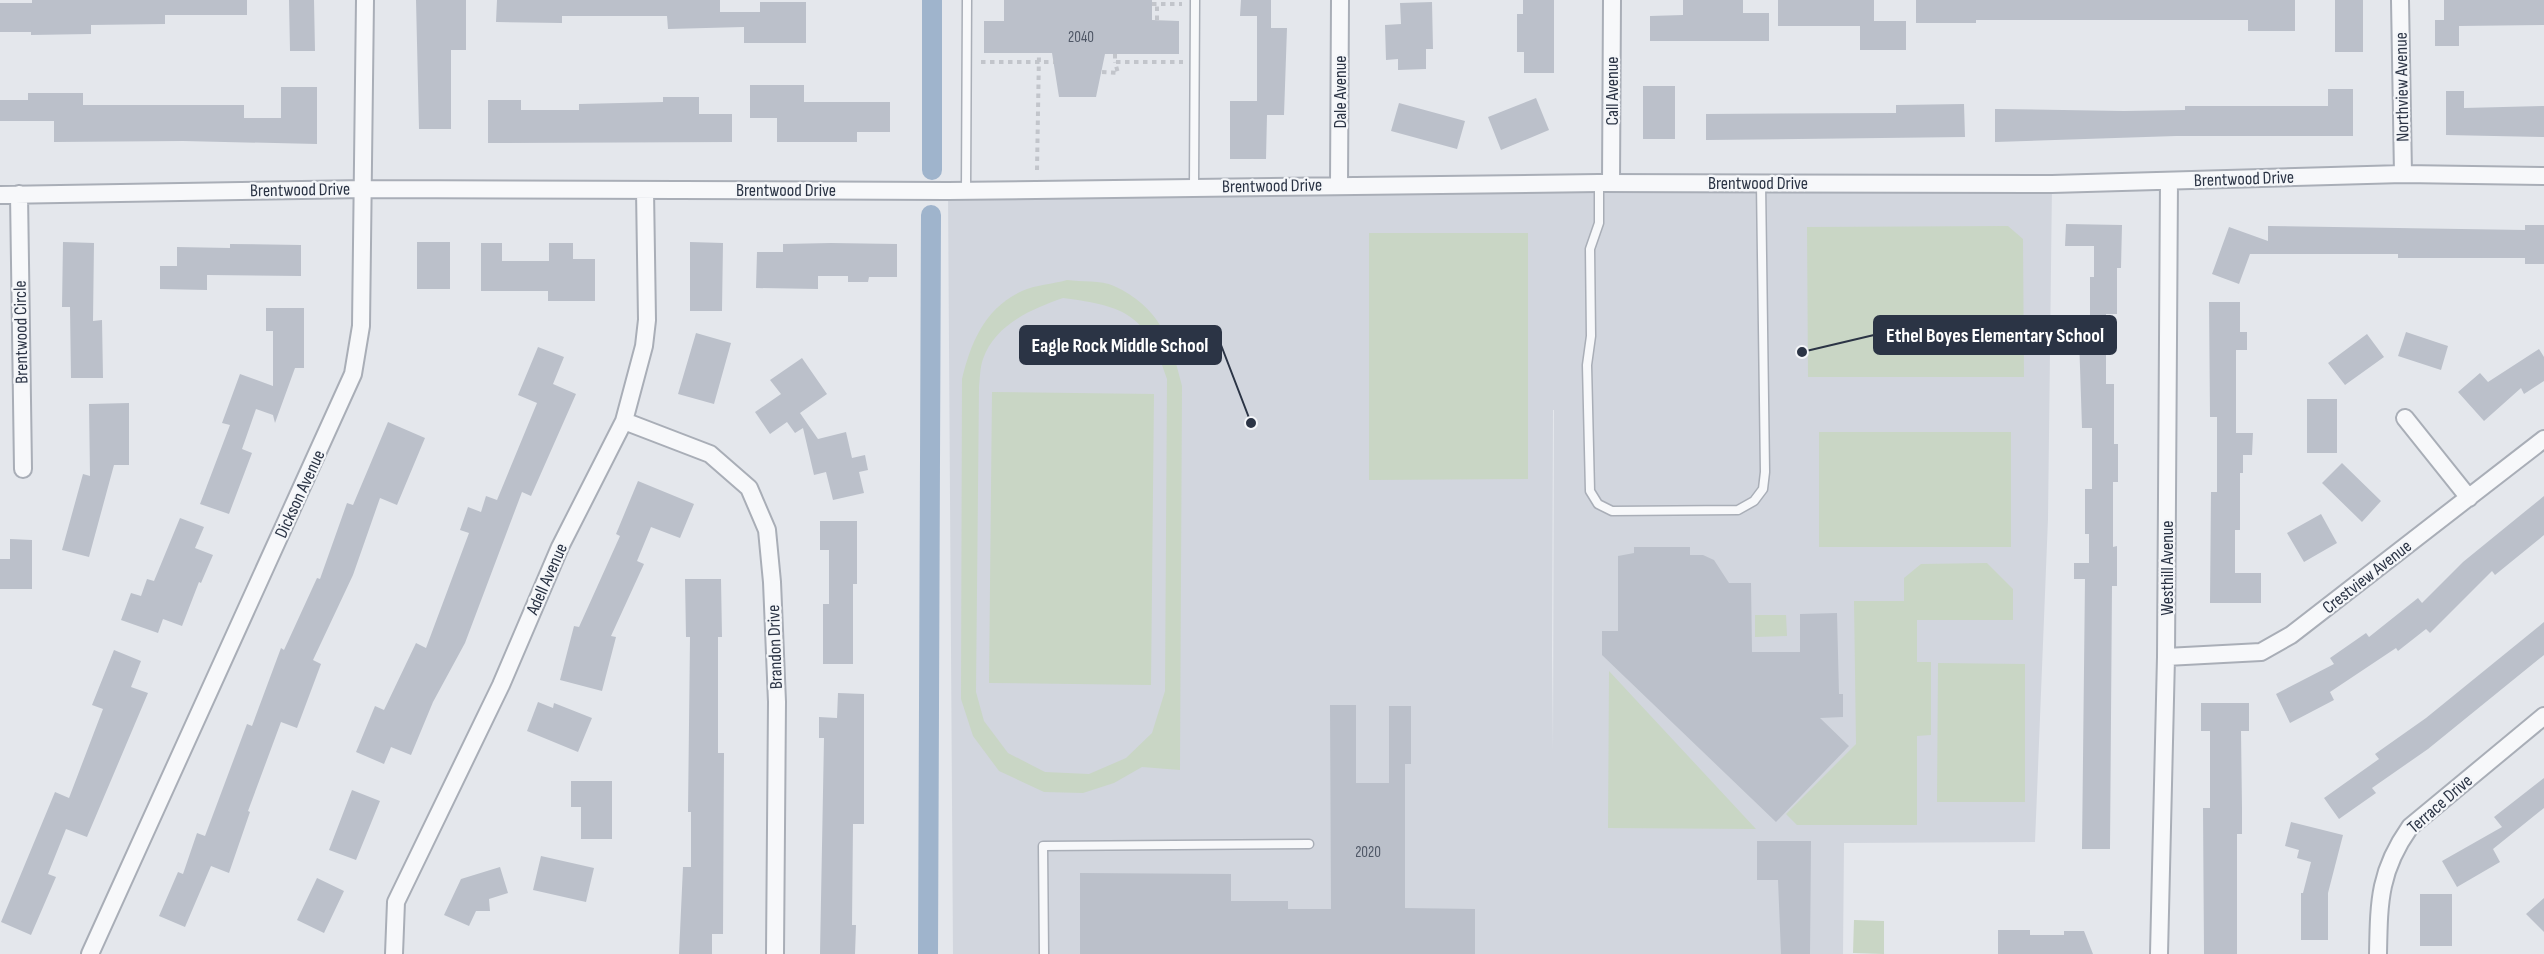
<svg xmlns="http://www.w3.org/2000/svg" width="2544" height="954" font-family="'Sofia Sans Condensed',sans-serif">
<rect width="100%" height="100%" fill="#e4e7ec"/>
<path fill="#d2d6de" fill-rule="evenodd" d="M2052,184L2048,519L2035,842L1844,843L1843,954H953L948,191ZM1553,410H1554L1553,752L1552,655Z"/>
<path fill="#c9d6c5" fill-rule="evenodd" d="M2008,226L2023,239L2024,377H1808L1807,227Z
M1369,233H1528V479L1369,480Z
M1067,280C1081,282 1101,280 1114,286C1160,307 1171,341 1182,386L1180,770L1142,767L1114,783L1083,793L1044,792L999,771L973,736L961,699L962,379C971,342 985,308 1022,291C1035,285 1053,284 1067,280ZM1063,298C1126,306 1147,315 1167,379L1165,691L1152,733L1126,758L1089,774L1045,772L1008,753L984,721L976,692L979,387C980,378 980,367 983,359C995,324 1032,309 1063,298Z
M992,392L1154,394L1151,685L989,683Z
M1819,432H2011V547H1819Z
M1987,563L2013,589V620H1917V662H1931V735L1917,736V825H1797L1786,814L1856,744L1854,601H1904V578L1921,564Z
M1755,615H1786L1787,636L1755,637Z
M1938,663L2025,664V802H1937Z
M1609,671L1756,829L1608,828Z
M1854,920L1884,921V954L1853,953Z"/>
<g fill="none" stroke-linecap="round" stroke-linejoin="round">
<path stroke="#9fb4cc" stroke-width="20" d="M932,170V0
M928,954L931,215"/>
</g>
<path fill="#bbc0ca" d="M32,0H247V15H165V24L91,25V34L31,35V32H0V3H32Z
M289,0H314L315,51H290Z
M416,0H466V50H451V129H419Z
M497,0H720V12H760V2H806V43H744V27L668,29L667,16H562V23L496,22Z
M1004,0H1152V20L1179,21V54H1105L1096,97H1059L1052,53H984V21H1004Z
M1241,0H1271V28H1287L1284,115H1267L1266,159H1230V101H1257V16H1240Z
M1523,0H1554V73H1524V52H1517V14H1523Z
M1683,0H1743V13H1769V41H1650V16L1683,15Z
M1778,0H1874V21H1906V50H1860V26H1778Z
M1916,0H2295V31H2248V20H1976V23H1916Z
M2335,0H2363V52H2335Z
M2444,0H2544V25L2459,26V46H2435V20H2444Z
M1432,2L1433,49H1426V69L1398,70V59L1386,60L1385,25L1401,24L1400,3Z
M750,85H804V102H890V132H857V142H777V118H750Z
M1643,86H1675V139H1643Z
M281,87H317V144L183,141L54,142V121H0V100H28V93H83V105H244V118H281Z
M2328,89H2353V136H2176L1995,142V109L2124,111L2185,110V106H2328Z
M2446,91H2464V108L2544,106V137L2446,135Z
M663,97H699V114H732V142L488,143V100H521V110H579V104L663,102Z
M1536,98L1549,130L1501,150L1488,117Z
M1399,103L1465,121L1457,149L1391,131Z
M1964,104L1965,137L1706,140V114L1896,113V105Z
M2066,224L2122,225L2121,268H2117V314H2106V384H2114V444H2118V482H2113V547L2117,546V586H2112L2110,849H2082L2085,579H2074V563H2089V534H2085V489H2092V428H2082L2079,337H2090V277H2094V246H2065Z
M2525,225H2544V264H2525V258H2398V254H2250L2239,284L2212,274L2229,227L2268,241V226L2525,230Z
M63,242L94,243L93,321L102,320L103,378H71L70,307H62Z
M417,242H450V289H417Z
M690,242L723,243L722,311H690Z
M481,243H502V261H549V243H573V259H595V301H548V291H481Z
M831,243L897,244V277H869L868,282H848V276H818V289L756,288L757,252H783V244Z
M230,244L301,245V276L207,275V290L160,289V266H177V247L230,248Z
M2209,302H2240V332H2247V350H2236V433H2253L2252,455H2243V473H2240V530H2235V573H2261V603H2210L2211,492H2217V417H2210Z
M266,308H304V368H295L275,423L273,415L256,409L242,449L252,453L229,514L200,504L230,425L222,423L240,374L273,386V331H266Z
M2406,332L2448,346L2441,370L2398,356Z
M696,333L731,343L714,404L678,394Z
M2367,334L2384,357L2345,385L2328,363Z
M538,347L564,357L553,384L576,394L531,496L522,492L465,643L433,702L411,755L391,747L384,764L356,752L375,706L384,710L416,643L426,648L469,533L460,530L468,507L481,512L486,496L497,500L537,403L518,395Z
M2539,349L2544,357V381L2524,394L2521,388L2484,421L2458,392L2480,373L2488,382Z
M802,358L827,394L800,413L818,439L846,432L852,458L865,455L868,470L859,472L864,493L833,500L826,472L814,475L803,428L795,433L787,422L770,434L755,412L781,394L770,380Z
M2307,399H2337V453H2307Z
M129,403V465H114L89,557L62,550L83,474L90,476L89,404Z
M388,422L425,438L397,505L380,498L353,575L313,660L321,664L297,728L281,722L248,811L250,812L229,873L211,866L185,927L159,916L178,872L183,874L197,833L205,836L247,724L252,726L281,648L284,650L317,578L320,579L347,503L353,505Z
M2342,463L2381,501L2362,522L2322,483Z
M638,481L694,504L680,538L651,527L637,561L644,564L611,636L616,637L602,691L560,680L574,626L579,627L620,536L616,534Z
M2544,496V535L2495,575L2492,571L2430,633L2426,629L2398,651L2396,648L2330,692L2334,700L2290,723L2276,694L2334,664L2330,658L2366,633L2369,637L2418,598L2422,603L2463,562Z
M2321,514L2337,543L2304,562L2287,533Z
M180,518L204,527L195,548L213,555L201,583L199,582L182,626L163,619L158,633L121,620L131,593L141,596L147,579L154,581Z
M820,521H857V584H853V664H823V604H829V550H820Z
M10,539L32,540V589H0V559H10Z
M1634,547H1690V555H1703L1714,560L1729,583H1751L1752,652H1800V614L1837,613L1839,694H1843V717L1820,718L1849,746L1776,822L1602,655V631H1618V556L1634,553Z
M685,579H721L722,637H718V753H724L723,934H712V954H679L683,867H691V812H688L690,637H686Z
M2544,622V655L2428,749L2372,788L2376,793L2339,819L2324,798L2379,759L2375,754L2426,718Z
M114,650L141,661L131,687L148,693L87,837L66,829L48,874L56,877L31,935L1,922L55,792L69,798L103,709L92,705Z
M838,693L864,694V824H853L852,925H856L855,954H820L824,738H819V717L837,718Z
M538,702L553,708L554,703L592,718L578,752L527,731Z
M2201,703H2249V731H2241L2242,808V834H2237V954H2204L2203,808H2210V731H2201Z
M1330,705H1356V783H1389V706H1411V764H1405V908L1475,909V954H1080V873L1231,874V901H1288V909H1331Z
M2544,778V808L2493,849L2500,862L2457,887L2442,861L2502,827L2494,817Z
M571,781H612V839H581V807H571Z
M352,790L380,801L356,860L329,850Z
M2291,822L2343,835L2328,893V940H2301V893H2303L2311,862L2297,858L2299,850L2285,846Z
M1757,841H1811L1810,954H1781L1778,880H1757Z
M541,856L594,868L586,902L533,890Z
M500,867L508,893L489,899L490,911H476L469,926L444,915L461,879Z
M317,878L344,891L324,933L297,920Z
M2420,894H2452V946H2420Z
M2544,898V932L2526,914Z
M1998,930H2030V935H2064V931H2084L2093,954H1998Z"/>
<g fill="none" stroke-linecap="round" stroke-linejoin="round">
<defs>
<path id="lane" d="M1599,183V223L1590,249L1591,336L1587,365L1590,491L1598,504L1612,511L1738,510L1754,501L1763,489L1765,472L1761,183
M1194,187L1195,0
M966,190L967,0
M1044,954L1043,846L1309,844"/>
<path id="street" d="M2400,0L2403,174
M1611,183L1612,0
M1339,185L1340,0
M19,194L23,469
M0,195L365,189L948,191L1599,183L2052,184L2403,174L2544,176
M2405,418L2469,498
M624,421L710,454L749,488L767,530L772,582L777,702L775,954
M2166,657L2261,652L2291,635L2544,439
M90,954L353,374L361,326L365,0
M394,954L396,902L501,685L560,547L624,421L644,346L647,320L645,190
M2159,954L2166,657L2169,181
M2378,954C2379,901 2379,871 2410,827L2544,716"/>
</defs>
<use href="#lane" stroke="#a9aeb7" stroke-width="11"/>
<use href="#street" stroke="#a9aeb7" stroke-width="20"/>
<path stroke="#c2c5cb" stroke-width="4" stroke-dasharray="4.5 4.5" stroke-linecap="butt" d="M1152,4H1182
M1157,20V4
M1115,54V62H1183
M981,62H1054
M1102,72L1118,73L1115,62
M1037,170L1039,53"/>
<use href="#lane" stroke="#f7f8fa" stroke-width="8"/>
<use href="#street" stroke="#f7f8fa" stroke-width="16"/>
</g>
<g text-anchor="middle" dominant-baseline="central" stroke-width="4.5" stroke-linejoin="round" paint-order="stroke">
<g font-size="15" fill="#4f5766">
<text x="1081" y="37">2040</text>
<text x="1368" y="852">2020</text>
</g>
<g font-size="18" fill="#2b3445" stroke="#f4f6f9">
<text transform="translate(2402 87) rotate(-91)">Northview Avenue</text>
<text transform="translate(1612 91) rotate(-90)">Call Avenue</text>
<text transform="translate(1340 92) rotate(-90)">Dale Avenue</text>
<text transform="translate(2244 179) rotate(-2)">Brentwood Drive</text>
<text x="1758" y="183">Brentwood Drive</text>
<text transform="translate(1272 186) rotate(-1)">Brentwood Drive</text>
<text transform="translate(300 190) rotate(-1)">Brentwood Drive</text>
<text x="786" y="190">Brentwood Drive</text>
<text transform="translate(21 332) rotate(-91)">Brentwood Circle</text>
<text transform="translate(300 494) rotate(-65)">Dickson Avenue</text>
<text transform="translate(2167 568) rotate(-90)">Westhill Avenue</text>
<text transform="translate(2367 577) rotate(-38)">Crestview Avenue</text>
<text transform="translate(547 579) rotate(-66)">Adell Avenue</text>
<text transform="translate(775 647) rotate(-92)">Brandon Drive</text>
<text transform="translate(2440 804) rotate(-41)">Terrace Drive</text>
</g>
</g>
<path fill="none" stroke="#2b3445" stroke-width="2" d="M1802 352L1874 335M1251 423L1221 345"/>
<g fill="#2b3445" stroke="#f4f6f9" stroke-width="2">
<circle cx="1802" cy="352" r="6"/>
<circle cx="1251" cy="423" r="6"/>
</g>
<g fill="#2b3445" stroke="#2b3445" stroke-width="2">
<rect x="1874" y="316" width="242" height="38" rx="6"/>
<rect x="1020" y="326" width="201" height="38" rx="6"/>
</g>
<g font-size="20" text-anchor="middle" font-weight="bold" fill="#fff">
<text x="1995" y="342">Ethel Boyes Elementary School</text>
<text x="1120" y="352">Eagle Rock Middle School</text>
</g>
</svg>
